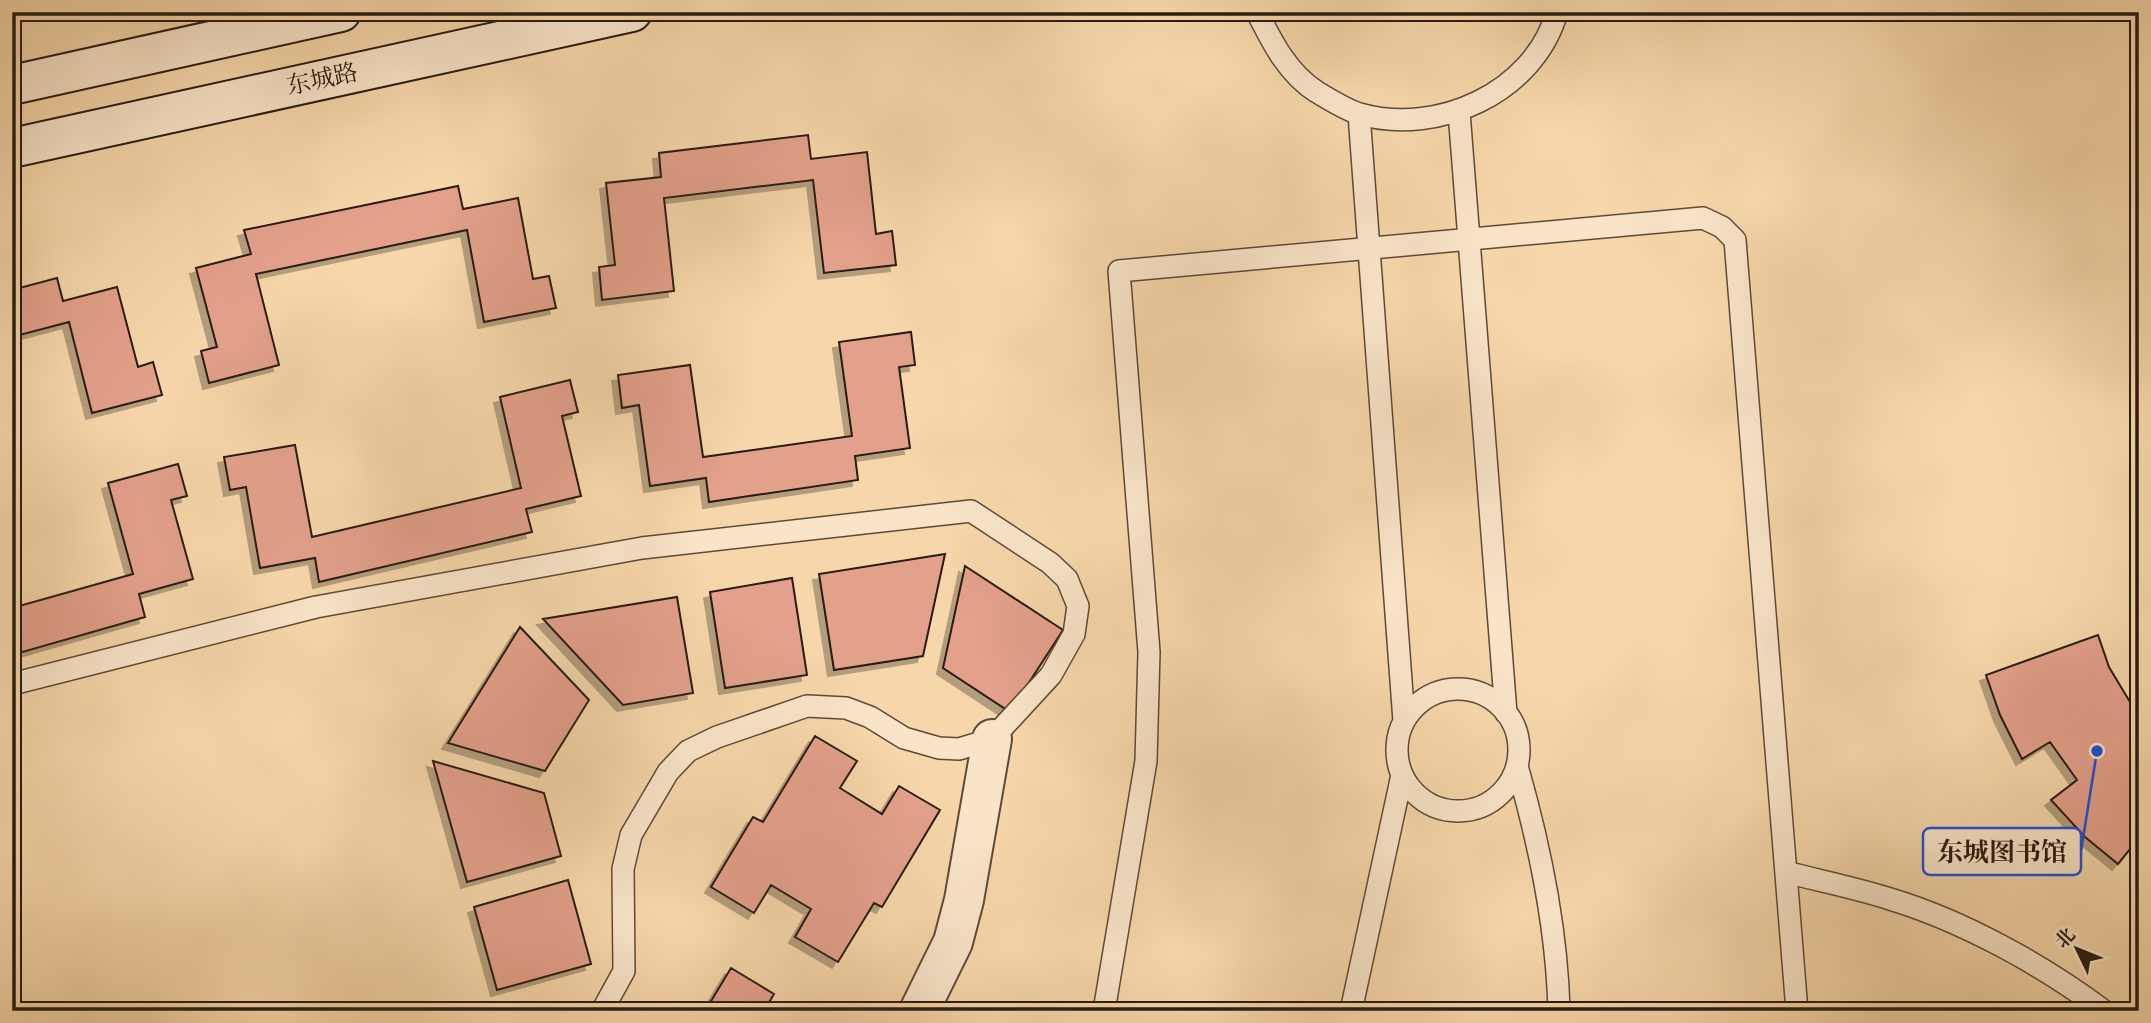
<svg xmlns="http://www.w3.org/2000/svg" width="2151" height="1023" font-family="'IM FELL Great Primer','Noto Serif SC',serif">
<defs>
<filter id="shadow"><feDropShadow dx="-6" dy="6" stdDeviation="0" flood-color="#0004"/></filter>
</defs>
<rect width="100%" height="100%" fill="#f6d6aa"/>
<filter id="stains"><feTurbulence type="fractalNoise" baseFrequency=".00286" numOctaves="4"/><feColorMatrix values="0 0 0 0 .2 0 0 0 0 .09 0 0 0 0 .02 0 0 0 .5 -.17"/></filter>
<radialGradient id="worn" r=".72"><stop offset=".6" stop-color="#630" stop-opacity="0"/><stop offset="1" stop-color="#630" stop-opacity=".3"/></radialGradient>
<path fill="#e3a08b" stroke="#291b12" stroke-width="2" filter="url(#shadow)" d="M808,135L811,159L867,152L876,234L892,231L896,265L824,273L813,180L664,198L674,291L602,300L599,267L615,265L606,183L661,177L659,153Z
M458,186L463,209L518,198L533,279L549,276L556,308L484,322L467,230L256,274L279,365L209,383L201,351L217,347L196,268L251,254L244,230Z
M57,278L63,301L117,287L138,367L153,362L162,395L92,413L69,322L12,337V290Z
M911,332L915,365L899,367L910,448L855,456L858,480L709,502L706,478L650,486L639,405L622,408L618,375L690,365L703,457L852,436L839,342Z
M570,380L578,412L562,416L581,496L526,509L532,532L319,582L315,558L260,568L246,487L230,490L224,457L295,445L312,537L521,488L500,397Z
M178,464L187,496L171,500L193,579L139,594L145,617L12,655V608L133,574L108,483Z
M945,554L923,656L834,670L819,574Z
M965,566L1063,630L1010,712L943,668Z
M792,578L807,675L725,688L710,592Z
M677,597L693,693L623,705L543,619Z
M520,627L589,700L545,771L448,743Z
M2098,635L2109,667L2139,717V838L2118,864L2085,837L2051,800L2077,780L2050,742L2022,759L2000,715L1986,675Z
M815,736L857,761L840,788L882,814L899,786L940,810L882,907L874,903L838,962L795,937L811,909L771,885L754,913L711,887L753,817L763,822Z
M433,761L544,793L561,856L467,882Z
M568,880L591,964L497,990L474,907Z
M731,968L774,994L764,1011H705Z"/>
<g fill="none" stroke-linecap="round" stroke-linejoin="round">
<defs>
<path id="lane" d="M1257,12C1272,42 1288,74 1317,92C1329,99 1346,110 1360,114C1437,136 1534,93 1557,12
M1459,112L1506,713
M1359,114L1404,721
M12,684L316,607L642,548L971,511L1050,563L1067,579L1078,606L1074,634L1051,675L992,739L959,749L939,748L904,738L870,717L846,708L807,706L717,737L688,751L668,772L631,835L623,869L624,971L602,1011
M1397 750a61 61 0 1 1 122 0a61 61 0 1 1-122 0Z
M1517,766C1540,846 1557,927 1559,1011
M1786,872C1820,881 1856,888 1890,899C1963,921 2043,965 2104,1011
M1104,1011L1146,761L1149,652L1119,271L1703,218L1722,227L1735,240L1797,1011
M1351,1011L1402,775"/>
<path id="street" d="M919,1011L953,942L964,900L992,739"/>
<path id="secondary" d="M12,85L341,12
M12,148L632,12"/>
</defs>
<use href="#lane" stroke="#5c4a38" stroke-width="24"/>
<use href="#street" stroke="#5c4a38" stroke-width="42"/>
<use href="#secondary" stroke="#291b12" stroke-width="42"/>
<use href="#lane" stroke="#f9e4c8" stroke-width="21"/>
<use href="#street" stroke="#f9e4c8" stroke-width="38"/>
<use href="#secondary" stroke="#f9e4c8" stroke-width="38"/>
</g>
<g text-anchor="middle" dominant-baseline="central" stroke-width="5" stroke-linejoin="round" paint-order="stroke">
<g font-size="24" fill="#291b12" stroke="#f9e4c8">
<text transform="translate(322 79) rotate(-12)">东城路</text>
</g>
</g>
<path fill="none" stroke="#1d4ed8" stroke-width="2.5" d="M2097 751L2081 851"/>
<circle fill="#1d4ed8" stroke="#f9e4c8" stroke-width="2.5" cx="2097" cy="751" r="7"/>
<rect fill="#f9e4c8" stroke="#1d4ed8" stroke-width="2.5" x="1923" y="828" width="158" height="47" rx="7"/>
<g font-size="26" text-anchor="middle" font-weight="bold" fill="#291b12">
<text x="2002" y="861">东城图书馆</text>
</g>
<rect width="2151" height="1023" fill="none" stroke="#f6d6aa" stroke-width="42"/>
<rect x="14" y="14" width="2123" height="995" fill="none" stroke="#291b12" stroke-width="3.5"/>
<rect x="21" y="21" width="2109" height="981" fill="none" stroke="#291b12" stroke-width="2"/>
<g transform="translate(2077 949) rotate(313)" stroke="#f9e4c8" stroke-width="5" paint-order="stroke">
<path d="M0-5L12 26L0 18L-12 26Z" fill="#291b12"/>
<text y="-10" font-size="19" font-weight="bold" text-anchor="middle" fill="#291b12">北</text>
</g>
<rect width="100%" height="100%" filter="url(#stains)"/>
<rect width="100%" height="100%" fill="url(#worn)"/>
</svg>
